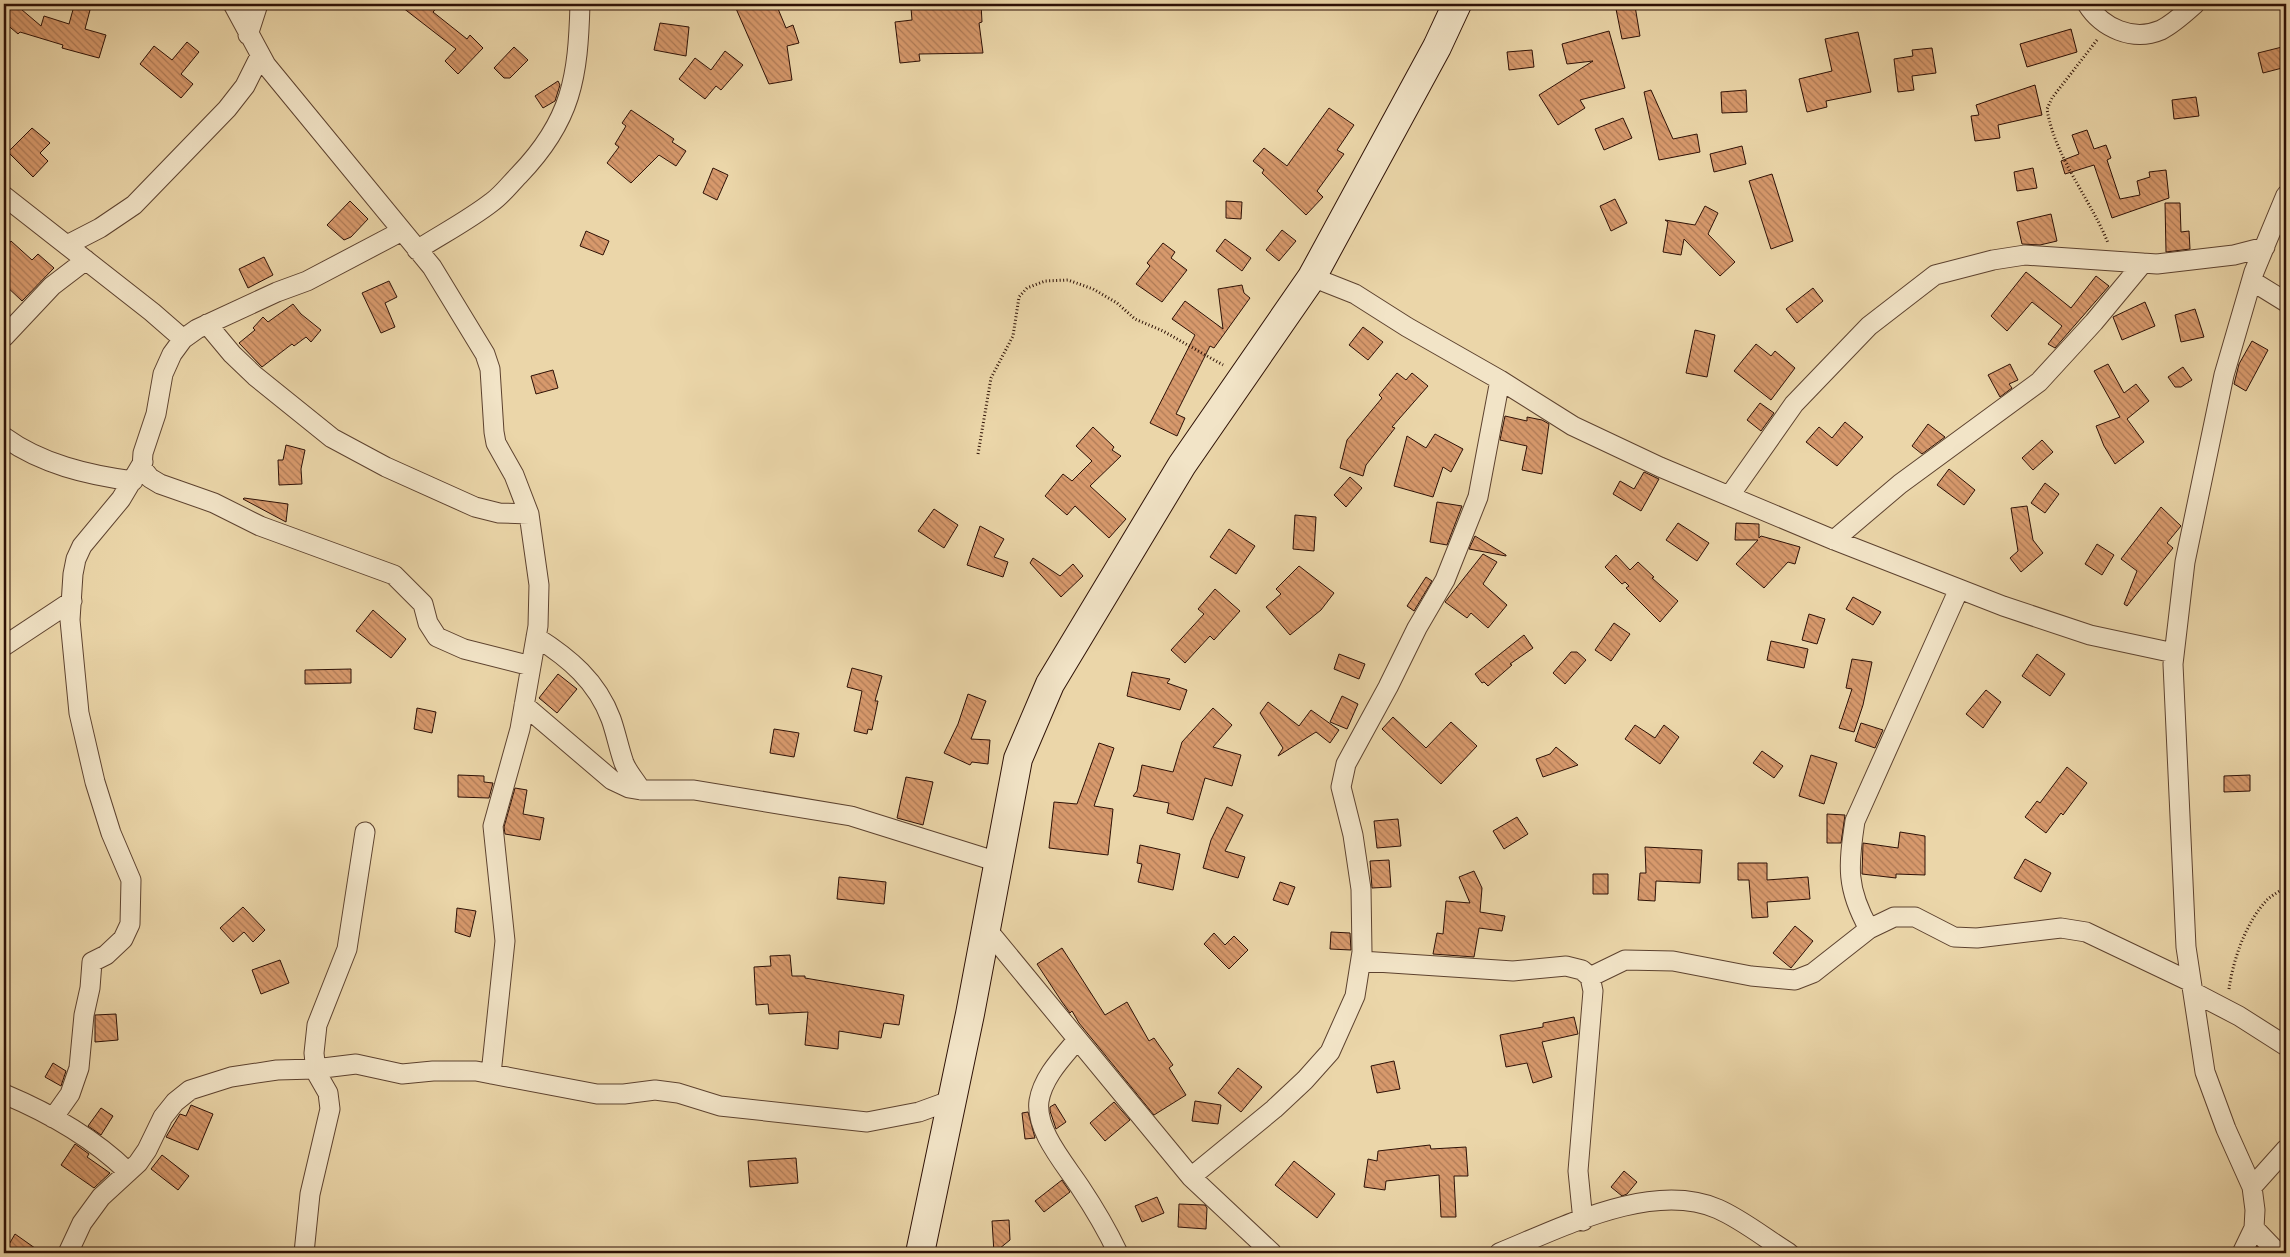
<svg xmlns="http://www.w3.org/2000/svg" width="2290" height="1257" font-family="Alegreya,serif">
<defs>
<pattern id="building-back-hatch" width="6" height="6" patternUnits="userSpaceOnUse" patternTransform="scale(1.25)"><rect width="6" height="6" fill="#d7996c"/><path d="M-1 5l2 2M0 0l6 6M5-1l2 2" fill="none" stroke="#af7b57"/></pattern>
</defs>
<rect width="100%" height="100%" fill="#ebd6a9"/>
<filter id="stains"><feTurbulence type="fractalNoise" baseFrequency=".004" numOctaves="4"/><feColorMatrix values="0 0 0 0 .2 0 0 0 0 .09 0 0 0 0 .02 0 0 0 .5 -.17"/></filter>
<radialGradient id="worn" r=".72"><stop offset=".6" stop-color="#630" stop-opacity="0"/><stop offset="1" stop-color="#630" stop-opacity=".3"/></radialGradient>
<path fill="url(#building-back-hatch)" stroke="#2e1106" d="M4,4H15L41,26L44,16L69,24L74,6L90,10L85,29L106,35L99,58L62,48L63,45L20,32L18,34L4,22Z
M398,4H440L433,12L467,39L470,35L483,48L458,74L445,61L456,49Z
M734,4H776L786,28L793,25L799,43L787,46L792,80L769,84Z
M981,4L982,22L979,23L983,53L919,54L920,61L900,63L895,22L912,20L911,8Z
M1635,6L1640,36L1622,39L1616,9Z
M660,23L689,27L686,56L654,50Z
M2071,29L2077,52L2027,67L2020,44Z
M1609,31L1625,88L1580,100L1585,108L1558,125L1539,95L1593,61L1567,64L1562,44Z
M1858,32L1871,92L1826,101L1827,107L1807,112L1799,79L1832,71L1825,39Z
M187,42L199,52L181,74L193,84L181,98L140,64L154,46L172,60Z
M2286,46V67L2263,73L2258,53Z
M514,47L528,60L510,78H504L494,68Z
M1932,48L1936,73L1912,76L1914,90L1898,92L1894,59L1913,56L1912,50Z
M1532,50L1534,67L1509,70L1507,52Z
M725,51L743,65L721,90L716,86L705,99L679,79L695,58L711,70Z
M558,81L560,85L555,101L543,108L535,96Z
M2035,85L2042,115L1998,125L2000,138L1975,141L1971,116L1979,115L1976,105Z
M1651,90L1673,139L1697,134L1700,152L1659,160L1644,92Z
M1746,90L1747,112L1722,113L1721,92Z
M2196,97L2199,116L2174,119L2172,100Z
M1329,108L1354,125L1337,150L1344,154L1317,191L1323,197L1306,215L1262,173L1264,170L1253,161L1264,148L1287,166Z
M631,110L674,139L672,142L686,151L676,166L659,155L631,183L607,163L619,147L615,144L626,126L622,123Z
M1623,118L1632,138L1604,150L1595,129Z
M32,128L50,143L40,153L48,161L33,177L8,152Z
M2087,130L2094,149L2106,145L2111,158L2107,160L2120,199L2140,195L2137,181L2150,177L2149,172L2166,170L2169,198L2112,218L2094,165L2065,174L2061,161L2079,154L2072,135Z
M1742,146L1746,164L1714,172L1710,154Z
M713,168L728,175L717,200L703,193Z
M2033,168L2037,188L2017,191L2014,172Z
M1772,174L1793,241L1771,249L1749,181Z
M1615,199L1627,223L1611,231L1600,206Z
M350,201L368,219L351,237L344,240L327,225Z
M1226,201L1242,202L1241,219L1226,218Z
M2165,203H2180L2181,232L2189,231L2190,249L2166,252Z
M1705,206L1718,213L1708,234L1735,262L1720,276L1684,239L1681,255L1663,252L1668,222L1665,220L1695,225Z
M2051,214L2057,241L2040,245L2022,244L2017,222Z
M1282,230L1296,241L1279,261L1266,250Z
M586,231L609,241L603,255L580,246Z
M1225,239L1251,258L1242,271L1216,251Z
M11,241L32,260L38,254L54,268L22,301L4,284V250Z
M1163,243L1175,252L1171,258L1187,270L1162,302L1136,284L1150,266L1147,263Z
M264,257L273,275L248,288L239,269Z
M2026,272L2071,308L2096,276L2109,286L2055,348L2048,344L2062,326L2032,302L2007,331L1991,316Z
M389,281L397,297L385,303L395,327L381,333L362,293Z
M1242,285L1244,293L1250,298L1214,348L1210,346L1176,414L1185,418L1177,436L1150,423L1195,335L1172,319L1185,301L1223,329L1218,289Z
M1813,288L1823,301L1797,323L1786,309Z
M2145,302L2155,326L2122,340L2113,317Z
M293,304L301,314L321,330L311,342L306,337L294,346L292,344L262,367L239,343L255,330L253,328L263,317L268,322Z
M2195,309L2204,337L2181,342L2175,315Z
M1363,327L1383,342L1368,360L1349,345Z
M1695,330L1715,335L1707,377L1686,373Z
M2252,341L2268,350L2246,391L2234,384L2239,364Z
M1756,344L1771,356L1775,351L1795,368L1771,400L1734,371Z
M2010,364L2018,380L2009,384L2012,388L2000,397L1988,375Z
M2108,364L2124,393L2136,384L2149,401L2127,419L2144,442L2115,464L2104,446L2096,426L2120,417L2094,371Z
M2183,367L2192,380L2181,387H2175L2168,377Z
M553,370L558,388L536,394L531,376Z
M1397,373L1406,380L1412,373L1428,386L1392,427L1395,428L1366,465L1363,476L1340,468L1347,440L1382,398L1379,395Z
M1760,403L1774,413L1761,431L1747,420Z
M1505,416L1527,421V417L1542,420L1549,424L1542,474L1522,470L1527,446L1500,440Z
M1845,422L1863,437L1837,466L1806,442L1819,427L1832,438Z
M1928,424L1945,437L1922,454L1912,446Z
M1093,427L1114,447L1112,450L1121,456L1090,486L1126,519L1109,538L1075,506L1067,515L1045,496L1063,474L1072,481L1092,461L1076,446Z
M1435,434L1463,449L1451,472L1443,467L1433,497L1394,486L1407,436L1426,448Z
M2042,440L2053,452L2033,470L2022,458Z
M286,445L305,450L301,469L302,484L279,485L278,460H283Z
M1949,469L1975,490L1964,505L1937,485Z
M1644,472L1659,479L1641,511L1613,494L1620,481L1634,489Z
M1350,477L1362,488L1346,507L1334,495Z
M2045,483L2059,494L2045,513L2031,503Z
M244,498L288,504L286,522L243,499Z
M1437,502L1462,506L1447,545L1430,542Z
M2027,506L2033,540L2043,553L2021,572L2010,558L2018,551L2011,508Z
M2161,507L2181,526L2167,543L2173,548L2127,606L2124,604L2137,571L2121,559Z
M934,509L958,525L944,548L918,531Z
M1295,515L1316,517L1314,551L1293,549Z
M1678,523L1709,543L1697,561L1666,540Z
M1736,523L1759,524V538L1761,536L1800,547L1795,564L1788,562L1764,588L1736,564L1758,540H1735Z
M980,526L1004,539L994,557L1008,562L1003,577L967,565Z
M1229,529L1255,546L1236,574L1210,557Z
M1475,536L1506,555V556L1469,549Z
M2097,544L2114,555L2102,575L2085,564Z
M1483,554L1497,562L1483,584L1507,605L1488,628L1471,613L1467,618L1445,602Z
M1616,555L1630,570L1638,562L1654,577L1652,578L1678,601L1660,622L1626,588L1629,586L1625,582L1622,584L1605,567Z
M1033,558L1060,576L1073,564L1083,576L1061,597L1030,563Z
M1299,566L1334,593L1321,610L1290,635L1266,607L1281,594L1276,589Z
M1426,577L1432,581L1414,611L1407,606Z
M1215,589L1240,611L1214,640L1210,636L1185,663L1171,650L1204,614L1198,609Z
M1853,597L1881,612L1873,625L1846,609Z
M373,610L406,639L391,658L356,631Z
M1809,614L1825,619L1817,644L1802,640Z
M1614,623L1630,634L1611,661L1595,650Z
M1524,635L1533,648L1510,664L1512,665L1488,686L1484,682L1482,683L1475,674Z
M1771,641L1808,649L1804,668L1767,660Z
M1571,652H1577L1586,660L1565,684L1553,673Z
M1339,654L1365,664L1359,679L1334,669Z
M2037,654L2065,674L2050,696L2022,676Z
M1852,659L1872,662L1863,705L1854,732L1839,728L1852,689L1846,688Z
M852,668L882,676L875,701H878L872,730L868,729L867,734L854,731L862,691L847,687Z
M351,669V683L305,684V670Z
M1132,672L1170,679L1167,683L1187,690L1180,710L1127,696Z
M558,674L577,689L557,713L539,698Z
M1986,690L2001,702L1983,728L1966,714Z
M968,694L986,701L971,739L990,740L988,764L972,762L970,765L944,753L958,724Z
M1342,696L1358,704L1347,729L1330,722Z
M1268,702L1299,726L1311,710L1339,730L1330,743L1316,732L1278,756L1283,748L1260,713Z
M417,708L436,712L432,733L414,729Z
M1213,708L1232,725L1213,747L1241,755L1232,786L1205,778L1193,820L1167,813L1169,803L1133,796L1137,791L1142,765L1173,772L1182,742Z
M1393,717L1426,748L1451,722L1477,746L1441,784L1382,729Z
M1861,723L1883,730L1875,748L1855,741Z
M1635,725L1655,738L1664,725L1679,737L1660,764L1625,739Z
M774,729L799,733L794,757L770,753Z
M1099,743L1114,748L1094,806L1113,809L1108,855L1049,848L1054,802L1077,804Z
M1556,747L1578,765L1543,777L1536,759L1550,754Z
M1762,751L1783,766L1774,778L1753,763Z
M1811,755L1837,763L1824,804L1799,796Z
M2067,767L2087,783L2063,815L2061,813L2046,833L2025,817L2037,801L2040,803Z
M458,775L484,776V782L493,783L489,798L458,797Z
M2250,775V791L2224,792V776Z
M906,777L933,782L923,825L897,818Z
M515,788L527,790L523,814L544,818L540,840L505,834L504,827Z
M1227,807L1243,815L1225,851L1245,857L1238,878L1203,868L1211,840Z
M1827,814L1845,815L1841,843H1827Z
M1517,817L1528,834L1504,849L1493,831Z
M1398,819L1401,846L1377,848L1374,821Z
M1900,832L1925,836V875L1896,874V878L1862,874L1863,843L1898,848Z
M1140,845L1180,854L1173,890L1138,882L1142,864L1137,863Z
M1645,847L1702,850L1700,883L1656,881L1655,901L1638,900L1640,873H1646Z
M2025,859L2051,873L2041,892L2014,878Z
M1389,860L1391,887L1372,888L1370,861Z
M1738,863H1767V880L1808,877L1810,899L1767,902L1768,917L1752,918L1749,880H1738Z
M1474,871L1482,888L1480,912L1505,916L1502,931L1479,928L1474,957L1433,954L1437,933L1443,934L1446,901L1470,903L1459,877Z
M1593,874H1608V894H1593Z
M839,877L886,882L884,904L837,899Z
M1280,882L1295,887L1288,905L1273,900Z
M243,907L265,930L253,942L244,932L233,942L220,928Z
M457,908L476,911L470,937L455,932Z
M1795,926L1813,941L1791,968L1773,953Z
M1331,932L1350,933L1351,950L1330,949Z
M1214,933L1225,945L1234,936L1248,950L1229,969L1204,944Z
M1062,948L1105,1015L1127,1002L1149,1041L1154,1038L1173,1065L1169,1068L1186,1095L1154,1115L1079,1023L1072,1011L1070,1013L1062,1002L1037,964Z
M790,955L792,976H805V978L904,995L899,1025L884,1023L881,1038L839,1031L838,1049L805,1045L808,1012L769,1014L768,1004L756,1005L754,967L771,966L770,956Z
M280,960L289,983L261,994L252,970Z
M116,1014L118,1040L95,1042V1015Z
M1574,1017L1578,1034L1542,1042L1552,1077L1533,1083L1527,1063L1506,1067L1500,1035L1543,1027V1023Z
M1394,1061L1400,1089L1377,1093L1371,1066Z
M53,1063L66,1071L61,1086L45,1077Z
M1238,1068L1262,1087L1241,1112L1218,1093Z
M1195,1101L1221,1105L1218,1124L1192,1121Z
M1114,1102L1130,1120L1105,1141L1090,1123Z
M1055,1104L1066,1122L1056,1129L1050,1111V1107Z
M191,1105L213,1114L198,1150L166,1137L180,1114L186,1116Z
M101,1108L113,1116L101,1135L88,1126Z
M1028,1112L1035,1138L1025,1139L1022,1113Z
M75,1144L89,1154L87,1157L110,1173L94,1188L61,1165Z
M1430,1145L1431,1149L1466,1147L1468,1176H1454L1456,1217H1441L1439,1175L1386,1181L1385,1190L1364,1187L1368,1159L1377,1161L1378,1151Z
M162,1155L189,1176L178,1190L151,1169Z
M796,1158L798,1183L750,1187L748,1161Z
M1294,1161L1335,1194L1317,1218L1275,1185Z
M1624,1171L1637,1182L1627,1194L1622,1196L1611,1187Z
M1062,1180L1070,1192L1044,1212L1035,1201Z
M1157,1197L1164,1213L1142,1222L1135,1206Z
M1179,1204L1205,1205L1207,1208L1206,1229L1178,1227Z
M1009,1220L1010,1240L994,1253L992,1221Z
M15,1234L42,1253H4Z"/>
<g fill="none" stroke-linecap="round" stroke-linejoin="round">
<defs>
<path id="street" d="M233,4L266,65L432,267L485,354L490,369L494,432L496,443L514,475L529,514L539,585L538,626L520,729L493,826L505,941L491,1074
M2087,4C2102,28 2133,42 2161,30C2173,24 2185,13 2195,4
M248,35L258,4
M4,196L152,312L183,339
M402,231L307,281L277,292L197,329L183,339L172,354L163,374L156,414L143,453L142,468L150,478L160,484L214,503L260,526L394,575L423,604L428,623L437,637L464,649L531,666
M67,245L100,228L134,205L227,109L245,86L260,56
M417,250C442,234 469,220 492,202C502,195 510,184 519,175C572,120 578,77 580,4
M1312,277L1355,294L1407,327L1500,380L1573,426L1660,467L1834,540L2003,606L2090,635L2174,653
M2252,281L2286,302
M207,324L232,354L255,376L332,438L386,467L475,507L499,513L529,514
M4,337L52,286L86,260
M4,437C41,464 88,475 133,481
M1730,495L1794,404L1869,326L1935,275L1993,260L2025,255L2157,264L2234,255L2265,247
M1834,540L1900,484L2039,382L2094,322L2143,263
M536,637C569,658 597,681 611,719C616,733 619,749 624,763C628,773 636,781 641,790
M4,646L72,601
M524,705L612,780L629,788L641,790H694L851,816L998,862
M985,927L1191,1177L1272,1253
M1869,929C1846,888 1848,866 1855,821L1959,589
M1361,961L1513,971L1566,966L1582,970L1590,977L1593,991L1578,1171L1583,1221
M1590,977L1625,960L1673,961L1751,976L1795,980L1813,973L1869,929L1894,917H1915L1954,937L1977,938L2061,928L2086,932L2191,982
M2193,992L2239,1016L2286,1046
M1077,1040C1062,1058 1043,1077 1039,1101C1035,1130 1065,1164 1080,1187C1094,1208 1107,1230 1118,1253
M4,1094C47,1112 93,1138 127,1171
M53,1118L70,1094L79,1068L84,1015L90,988L92,962L106,955L123,939L130,924L131,880L111,833L95,782L79,713L70,620L73,574L76,559L82,546L121,499L143,462
M1191,1177L1274,1109L1305,1080L1330,1052L1355,996L1362,952L1361,889L1353,835L1341,787L1346,764L1388,687L1417,628L1445,580L1478,497L1500,380
M2252,1187L2286,1149
M2254,1228L2278,1253
M68,1253L82,1223L101,1197L138,1163L147,1150L163,1117L175,1102L190,1090L231,1077L277,1070L315,1069L356,1064L402,1074L433,1071H476L597,1094H624L655,1090L678,1093L720,1106L867,1122L919,1112L952,1100
M304,1253L310,1194L330,1109L328,1093L316,1072L314,1053L317,1025L347,949L365,832
M1499,1253C1561,1228 1652,1180 1718,1209C1743,1220 1766,1239 1789,1253
M2242,1253L2254,1228L2255,1210L2252,1187L2226,1129L2205,1072L2186,947L2173,664L2185,562L2224,375L2254,272L2286,195"/>
<path id="secondary" d="M920,1253L970,1014L1018,759L1050,684L1182,465L1312,277L1437,47L1457,4"/>
</defs>
<use href="#street" stroke="#5d422f" stroke-width="21"/>
<use href="#secondary" stroke="#2e1106" stroke-width="30"/>
<path stroke="#2e1106" stroke-width="3" stroke-dasharray="1 2.5" stroke-linecap="butt" d="M2097,40L2052,98L2047,109C2055,158 2090,198 2108,243
M978,454L991,378L1013,336L1019,297L1027,288L1045,281L1068,280L1093,289L1117,303L1135,319L1163,331L1223,365
M2229,989C2233,960 2246,922 2267,900C2272,895 2280,891 2286,887"/>
<use href="#street" stroke="#f2e4c7" stroke-width="19"/>
<use href="#secondary" stroke="#f2e4c7" stroke-width="28"/>
</g>
<rect width="2290" height="1257" fill="none" stroke="#ebd6a9" stroke-width="20"/>
<rect x="5" y="5" width="2280" height="1247" fill="none" stroke="#2e1106" stroke-width="2.5"/>
<rect x="10" y="10" width="2270" height="1237" fill="none" stroke="#2e1106"/>
<rect width="100%" height="100%" filter="url(#stains)"/>
<rect width="100%" height="100%" fill="url(#worn)"/>
</svg>
